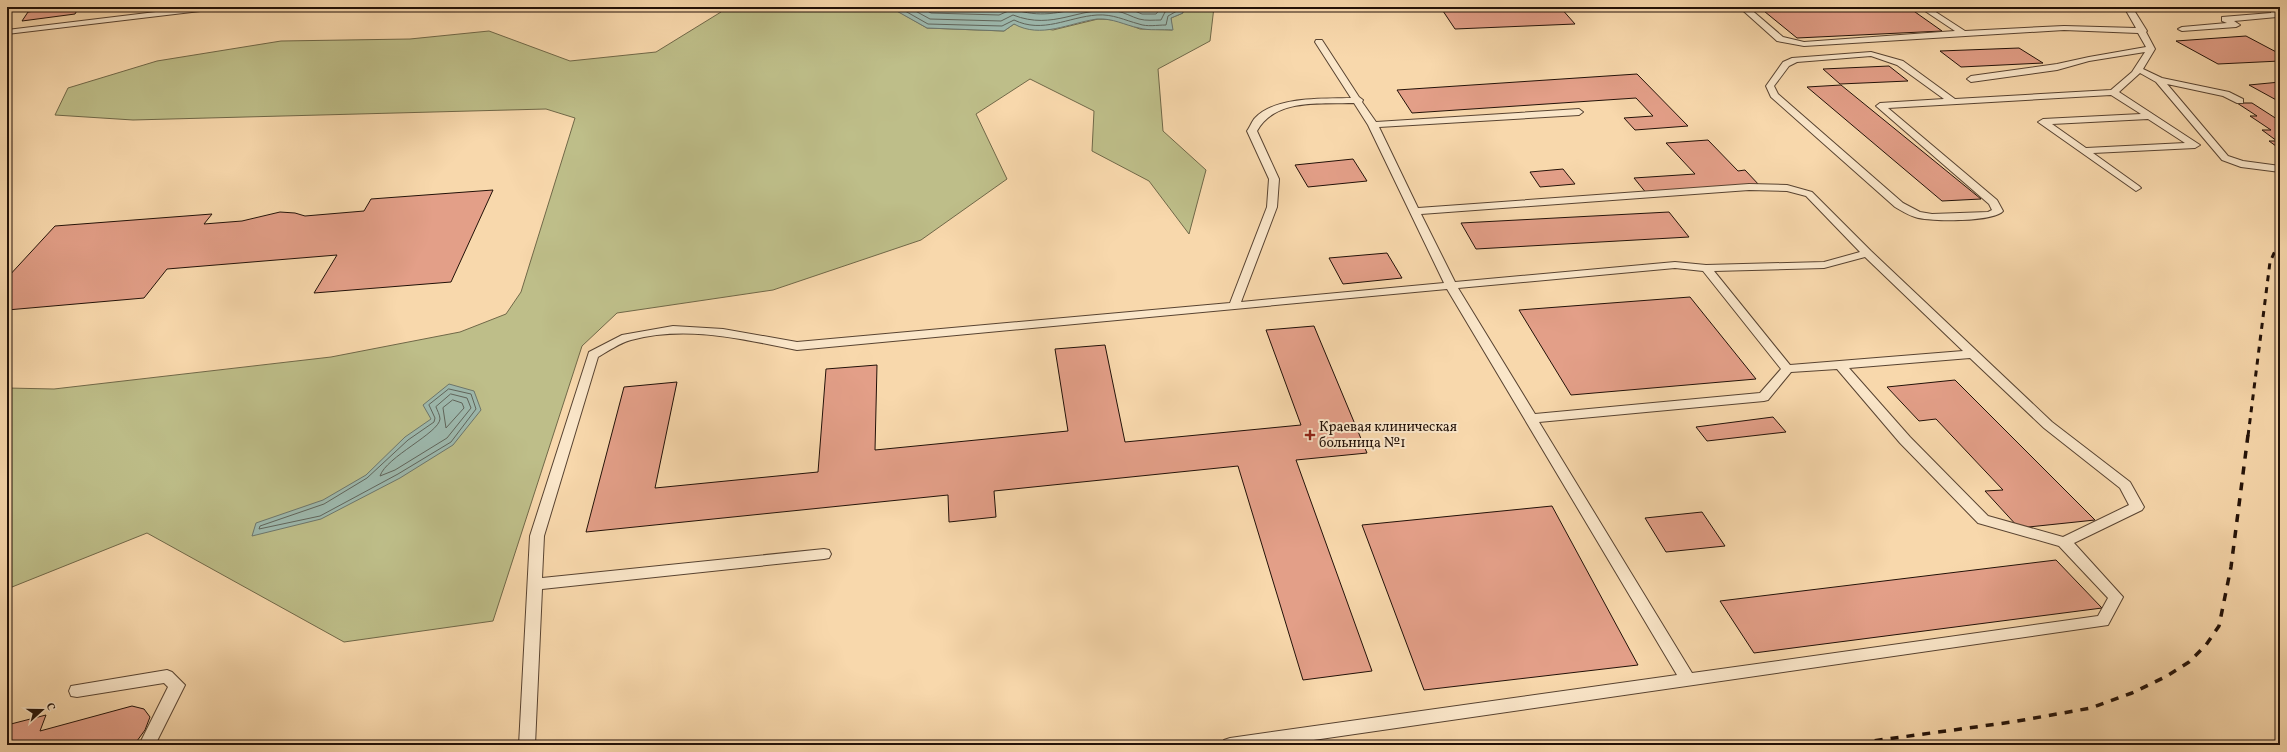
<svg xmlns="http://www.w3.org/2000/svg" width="2287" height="752" font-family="Vollkorn,serif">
<rect width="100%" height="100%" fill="#f8d8ac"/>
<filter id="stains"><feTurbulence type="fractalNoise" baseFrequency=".005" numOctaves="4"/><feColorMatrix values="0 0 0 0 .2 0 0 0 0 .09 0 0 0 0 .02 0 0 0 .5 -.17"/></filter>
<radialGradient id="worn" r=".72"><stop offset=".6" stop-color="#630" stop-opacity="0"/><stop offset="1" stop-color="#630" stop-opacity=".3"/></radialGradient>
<path fill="#bebe89" stroke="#706848" d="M718,7H896L894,9L927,28L1004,31L1014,24L1053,30L1098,19L1116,20L1140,29L1172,30L1171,18L1183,13L1181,7H1214L1210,41L1158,69L1163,131L1206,170L1189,234L1149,181L1092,151L1094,111L1030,79L976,114L1007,179L921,240L773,290L617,313L582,346L493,621L344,642L147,533L7,589V388L54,389L331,357L460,332L506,314L521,292L575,118L546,109L133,120L55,115L68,88L157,61L281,41L410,39L489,31L570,61L656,52L721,12Z"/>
<path fill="#9db9ae" stroke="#6c766c" d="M896,7H1181L1183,13L1171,18L1173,30C1162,29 1149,31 1139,28C1124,25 1113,18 1097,19C1069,23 1041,39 1014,24L1004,31L927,28L893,9Z
M449,384L474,391L481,410L453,445L400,478L321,519L252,536L256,523L323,500L366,475L405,437L431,419L423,405Z"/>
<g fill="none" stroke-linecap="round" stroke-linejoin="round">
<path stroke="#60655b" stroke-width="1" d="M898,7L928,24L1002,26L1014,20C1043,34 1068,17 1097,15C1113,14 1124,20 1139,24C1147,27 1157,25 1166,25L1168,16L1177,11L1178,7
M908,7L930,19L1001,21L1013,15C1054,31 1079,6 1116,11C1124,12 1132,17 1139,19C1146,21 1154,20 1161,20L1165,12L1173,7
M920,7L931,13L999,15L1013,9C1040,18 1058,13 1085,7
M1125,7L1142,14H1156L1162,7
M449,389L471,394L476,409L451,442L398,474L320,516L259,529L260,526L324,504L367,478L408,440L434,422L435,418L429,405Z
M451,394L467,398L471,408L447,438L395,470L380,476C386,457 439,433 440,419C440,415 437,410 436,407Z
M453,400L462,403L464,408L446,428L443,408Z"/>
</g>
<path fill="#e39f88" stroke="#221108" d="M37,7H79L75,14L22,21L28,12L34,11Z
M1560,7L1575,24L1455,29L1443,11Z
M1759,7H1908L1942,31L1797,38Z
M2246,36L2280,54V61L2218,64L2176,41Z
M2019,48L2043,63L1961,67L1940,51Z
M1889,66L1908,81L1840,84L1823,69Z
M1637,74L1688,126L1635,130L1624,118L1653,116L1636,98L1412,113L1397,90Z
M2280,82V102L2249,85Z
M1841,85L1981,199L1942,201L1807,87Z
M2237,103H2252L2280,121V149L2269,141H2277L2262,130H2271L2250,116H2257Z
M1708,140L1738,171L1745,170L1760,186L1647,194L1634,178L1695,174L1666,143Z
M1353,159L1367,181L1308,187L1295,165Z
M1563,169L1575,184L1540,187L1530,172Z
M493,190L451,282L314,293L337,255L167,269L144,298L7,310V278L55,226L212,214L204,224L242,221L280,212L295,213L305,216L364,211L371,199Z
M1669,212L1689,237L1476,249L1461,223Z
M1387,253L1402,278L1343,284L1329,258Z
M1690,297L1756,379L1571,395L1519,310Z
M1314,326L1367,453L1296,460L1372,671L1303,680L1238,466L994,491L996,517L949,522L948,495L586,532L624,387L677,382L655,488L818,472L826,369L877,365L875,450L1068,431L1055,349L1105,345L1125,442L1301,425L1266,330Z
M1955,380L2095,520L2019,528L1985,491L2003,490L1936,419L1919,421L1887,387Z
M1773,417L1786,432L1707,441L1696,427Z
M1552,506L1638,665L1424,690L1362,525Z
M1702,512L1725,546L1666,552L1645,518Z
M2056,560L2102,608L1754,653L1720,601Z
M132,706L144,709L150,717L145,730L134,745H7V725L46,715L40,731Z"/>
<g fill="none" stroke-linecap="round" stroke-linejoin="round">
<defs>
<path id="service" d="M197,7H221L217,9L7,34V30Z
M1739,7H1748L1783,37L1804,42L1955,31L1919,7H1928L1965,31L2064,26L2136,28L2124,7H2132L2147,31L2146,32L2155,49L2143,69L2162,78L2229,92L2243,99V103H2237L2223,96L2167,84L2228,156L2243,161L2280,166V172L2241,167L2222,160L2156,82L2140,73L2119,92L2200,145L2195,148L2093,153L2139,186L2141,188L2136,191L2038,122L2043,119L2141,114L2111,95L1888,108L1997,200L2003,211C1994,222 1929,222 1915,217C1908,215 1902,211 1895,207L1771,97L1766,86L1783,62L1792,58L1871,52L1903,61L1955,99L2111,90L2132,72L2145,52L2089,61L2057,70L1971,82L1967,79L1971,76L2057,64L2089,57L2146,47L2138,33L2064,30L1804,46L1777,41ZM1871,56L1897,65L1944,99L1880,103L1876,106L1989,204L1992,210L1988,212L1932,214L1920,212L1903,203L1778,94L1774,86L1789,66L1797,62ZM2148,119L2185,143L2086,148L2052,124Z
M2272,7H2280L2277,17L2234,21L2240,25L2236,27L2182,31L2178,29L2182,27L2227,23L2222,21V17L2271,13Z
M1316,40H1322L1359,97L1363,100L1362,102L1376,122L1579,109L1583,112L1579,115L1379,127L1418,208L1749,184L1787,185L1812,192L1871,251L2052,422L2130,482L2144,507L2142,510L2074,543L2123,597L2108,625L1279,745H1222L1224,740L1230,738L1677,675L1447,289L797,350C742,339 686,325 631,340C620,343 608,351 598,357L544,536L542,578L824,549L829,550L831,554L829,558L824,559L542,589L535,745H519L530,536L589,352L622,335L673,326L723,329L797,342L1230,303L1267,207L1269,179L1247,131C1250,127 1252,121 1255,118C1276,96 1323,99 1351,98L1315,42ZM1354,103L1368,125L1444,283L1241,302L1277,207L1279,179L1257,131C1275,98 1321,104 1354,103ZM1749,190L1787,191L1806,196L1860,252L1824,262L1706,265L1675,262L1455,282L1421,214ZM1865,257L1963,351L1790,365L1714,271L1824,268ZM1675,268L1703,271L1781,369L1760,393L1535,414L1458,288ZM1970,358L2044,428L2120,488L2129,505L2063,537L1988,516L1910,437L1849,368ZM1837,369L1900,443L1978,523L2059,546L2108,598L2098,616L1692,673L1539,422L1764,401L1768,400L1791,372Z
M167,670L172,672L185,685L155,745H139L168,687L164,683L77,697L71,696L69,691L71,686Z"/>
</defs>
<use href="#service" stroke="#584331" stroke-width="2"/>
<use href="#service" fill="#fae6c9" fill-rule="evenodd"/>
<path stroke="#221108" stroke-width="3" stroke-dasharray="6 6" stroke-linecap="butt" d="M2248,436L2270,262L2280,240"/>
<path stroke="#221108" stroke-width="3.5" stroke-dasharray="8 8" stroke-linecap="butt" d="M1843,745L2012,722L2091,708L2132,693L2167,676L2189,662L2206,645L2219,626L2231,567L2248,435"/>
</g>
<path fill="#8f2418" stroke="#fae6c9" stroke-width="1.5" d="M1308 429h4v4h4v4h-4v4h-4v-4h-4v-4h4z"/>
<g text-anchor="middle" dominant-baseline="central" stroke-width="4" stroke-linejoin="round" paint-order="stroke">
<g font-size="14" fill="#221108" stroke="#fae6c9" text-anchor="start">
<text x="1319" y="427">Краевая клиническая<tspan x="1319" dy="16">больница №1</tspan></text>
</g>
</g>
<rect width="2287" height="752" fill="none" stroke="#f8d8ac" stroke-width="24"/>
<rect x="8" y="8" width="2271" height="736" fill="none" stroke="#221108" stroke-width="2"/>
<rect x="12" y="12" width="2263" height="728" fill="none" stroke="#221108"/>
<g transform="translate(42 710) rotate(69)" stroke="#fae6c9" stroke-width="3" paint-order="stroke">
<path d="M0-3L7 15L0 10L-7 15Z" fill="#221108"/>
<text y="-6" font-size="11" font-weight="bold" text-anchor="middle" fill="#221108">С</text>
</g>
<rect width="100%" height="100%" filter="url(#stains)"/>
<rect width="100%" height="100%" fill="url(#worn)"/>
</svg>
